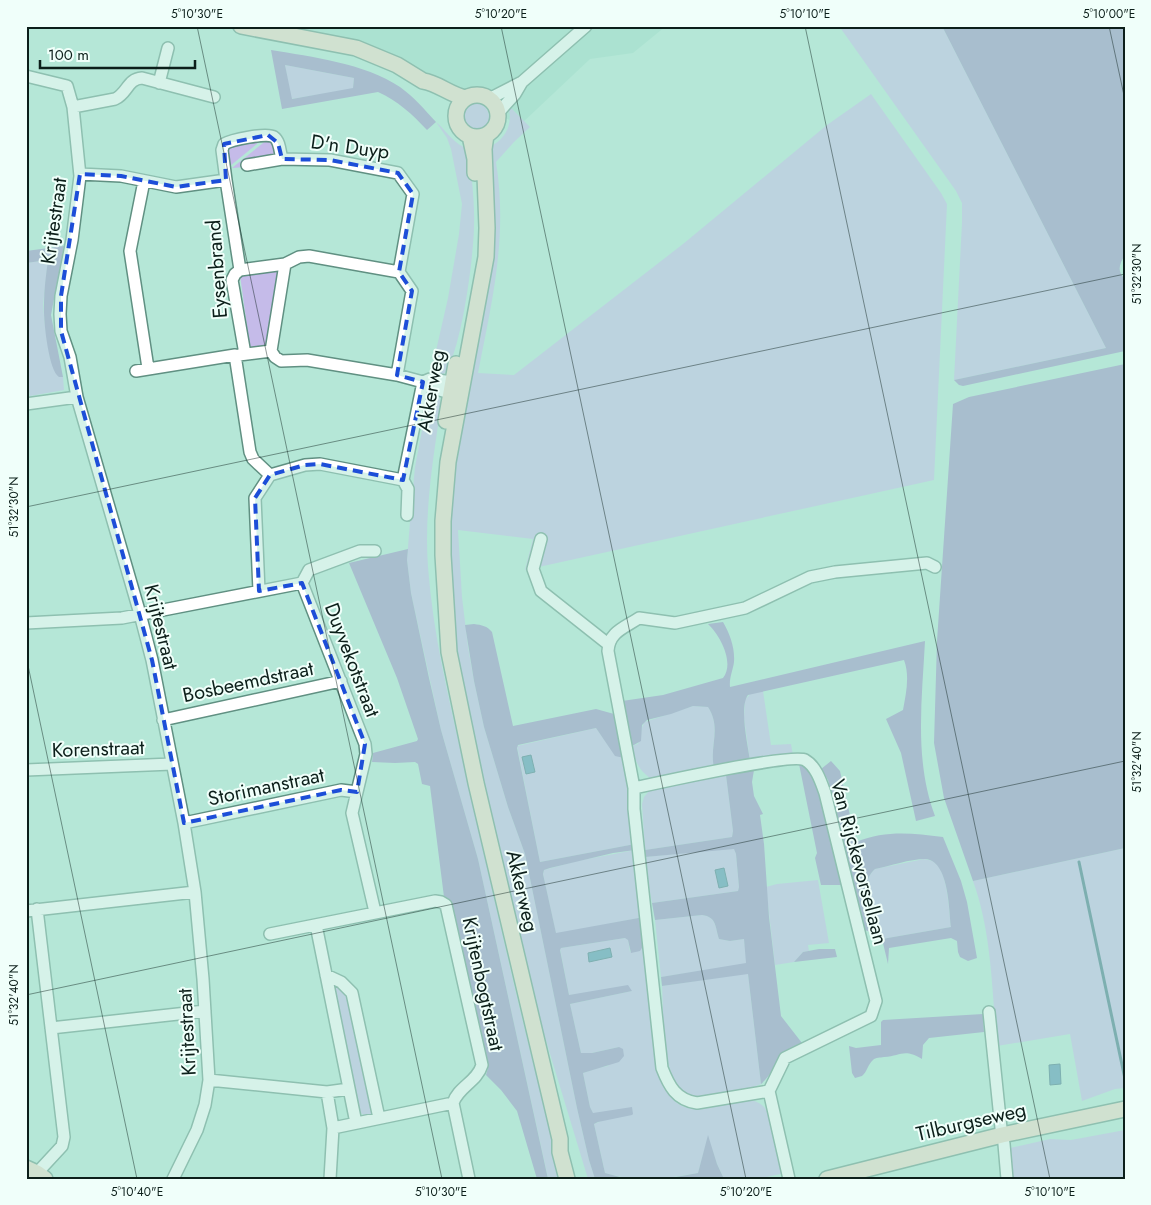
<svg xmlns="http://www.w3.org/2000/svg" width="1151" height="1205" font-family="Jost,sans-serif">
<rect width="100%" height="100%" fill="#b5e7d7"/>
<path fill="#a1dcca" d="M246,26H666L633,53L590,59L520,125L362,50Z"/>
<path fill="#c5bbe9" d="M839,26H942L1106,348L954,380L962,222V203L956,191Z
M285,65L354,78L353,89L291,99Z
M871,94L941,193L947,204L934,480L525,570L533,539L458,530L462,597L468,647L474,681L484,727L508,807L525,854L577,1108L589,1160L595,1179H588L534,1001L481,785L454,644L445,503L476,337L486,148C505,142 514,124 508,105L530,127L514,142L496,162C508,237 492,301 478,373L514,375L683,244L827,125Z
M461 117a14 14 0 1 1 28 0a14 14 0 1 1-28 0Z
M436,122C448,132 454,145 469,149C471,175 475,200 474,226C474,253 461,362 441,377H430L448,298L459,234L462,204L451,149L447,138Z
M263,139L230,166L227,150L230,146Z
M268,139L273,143L276,152L274,156L246,167L232,168Z
M48,260L43,305L45,326L50,358L59,377H63L64,390L30,396L26,372V263Z
M286,267L273,347L250,348L240,275Z
M432,392L439,397L441,406C433,459 424,513 428,567C434,648 456,727 473,805C501,930 529,1055 564,1179L548,1178L478,859L441,730L411,593L407,560L411,509L415,467L429,393Z
M763,691L771,745L791,744L793,755L750,761L744,718L745,700L751,693Z
M693,706L708,707C722,729 709,745 714,768L652,779C638,771 635,760 632,746L638,744C642,736 640,728 645,722Z
M596,728L615,755L624,758L628,784L635,844L540,862L517,746Z
M726,775L733,831L732,837L645,850L642,804L644,797L650,790Z
M732,848H734L736,854L739,887L738,891L652,903L648,882L645,857Z
M1125,848V1088L1115,1089L1082,1101L1070,1034L997,1046C992,992 992,933 973,881Z
M635,850L644,917L556,934L543,874L544,870L577,861Z
M924,859C928,860 932,860 935,863C948,872 949,912 951,927L882,939C881,931 879,923 877,916C875,912 873,909 871,905C866,893 864,879 875,869Z
M818,880L829,943L808,945L809,951L803,952L794,962L775,965L766,887L777,884Z
M702,915C717,917 715,927 719,939L730,941L744,939L747,964L661,977L655,920Z
M625,938L628,939L630,952L647,940L662,1080C684,1142 741,1081 764,1107C775,1120 780,1156 785,1173L758,1179H724L717,1164L708,1137L698,1173C665,1179 637,1183 605,1173L594,1124L632,1108L593,1114L590,1107L583,1073L598,1068L608,1066L619,1047L592,1053H581L570,1004L632,991L569,995L560,949L561,948Z
M742,974H748L761,1084C750,1089 736,1091 724,1093C714,1095 699,1100 690,1096C660,1085 664,1013 662,986Z
M336,987L343,988L349,998L372,1110L371,1114L365,1116L361,1113L358,1107L335,993Z
M1125,1130V1179H1011L1012,1169L1010,1148L1050,1139L1071,1140Z"/>
<path fill="#998cc4" fill-rule="evenodd" d="M942,26H1125V255C1120,263 1116,271 1125,279V351L963,386L959,385L954,380L1106,348Z
M271,50C312,57 364,63 400,87C414,97 425,110 436,122L427,130C412,114 398,101 378,92L282,109ZM285,65L354,78L353,88L292,99Z
M64,246L51,315L63,377H59C48,370 43,317 44,303C44,289 46,275 48,260L26,263V251Z
M1125,364V848L973,881L944,798L934,743L937,641L953,404L969,397Z
M408,549L407,560L411,593L429,678L441,730L478,859L548,1179H537L517,1111L501,1090L486,1075L488,1068L470,1005L447,900L444,897L430,786L422,784L418,764L415,762L395,763L372,762L373,753L417,741L418,739L397,678L349,563Z
M723,622C730,634 735,648 734,662C733,670 729,678 730,687L925,641C922,700 914,760 935,816L916,821L901,753L886,719L903,710C906,694 910,676 904,660L748,695C739,707 748,746 750,761L714,768C709,745 722,729 708,707L693,706L671,714L647,720L642,725L641,741L632,746L622,701L663,695L723,678C735,663 720,635 708,624Z
M474,624C482,625 487,626 492,632L513,726L596,709L614,714L624,758L615,756L596,728L518,745L517,748L540,862L635,844V850L613,853L550,868L544,870L543,874L556,933L644,917L647,940L640,951L631,953L628,940L625,938L561,948L560,950L569,995L628,985L632,991L570,1004L581,1053H592L619,1047L623,1049L624,1056L619,1062L583,1073L590,1107L593,1113L632,1107L633,1114L632,1115L598,1122L594,1124L605,1173L627,1179H595L589,1160L577,1108L525,854L508,807L484,727L474,681L465,625Z
M831,761L840,771L856,842C886,830 911,833 943,837L961,881L967,902L977,958L968,961L960,957L958,952L957,941L951,938L889,948L888,964L882,939L951,927C949,910 949,860 925,859C910,859 890,866 875,869C860,883 870,899 876,914C878,919 879,925 880,930L870,932L865,930L828,780L821,769Z
M799,764C809,769 814,775 819,784L835,859L842,885H821L815,858L817,853Z
M754,770L752,782L754,796L763,814L760,815L764,844L769,917L781,1016L802,1043C775,1054 779,1068 761,1084L748,974L662,986L661,977L746,963L744,939L730,941L719,939C715,927 717,917 702,915L655,920L652,903L738,891L739,887L736,854L734,849L645,857V850L732,837L733,831L726,775Z
M819,949H835L837,957L794,962L803,952Z
M983,1014L984,1032L929,1038L923,1045L922,1059C904,1048 901,1056 884,1057C880,1058 876,1057 873,1060C868,1064 867,1072 862,1076L855,1078L852,1073L849,1046L856,1048L881,1045V1022L883,1020Z
M708,1135L717,1164L724,1179H665L698,1173Z"/>
<path fill="#4f8daf" stroke="#3b6c82" d="M531,755L535,772L526,774L522,757Z
M724,868L728,886L719,888L715,870Z
M610,948L612,957L589,962L588,953Z
M1060,1064L1061,1084L1050,1085L1049,1065Z"/>
<g fill="none" stroke-linecap="round" stroke-linejoin="round">
<path stroke="#3b6c82" stroke-width="3" d="M1079,862L1125,1079"/>
<defs>
<path id="street" d="M26,76L67,86L73,107L80,176L72,240L61,296L60,314L61,331L70,357L77,397L140,614L152,660L184,823L195,892L203,979L209,1080L205,1105L197,1130L173,1179
M159,83L168,48
M489,99L522,82L586,26
M73,107L115,99C128,93 127,79 142,78L214,97
M498,113L515,94L522,82
M247,165L282,159
M80,174L121,176L176,187L226,180L240,270L235,274L232,280L245,354
M226,180L222,150L224,144C231,140 267,132 274,137C280,141 280,153 282,159L330,160L398,173L413,194L399,272L412,291L397,375
M144,181L130,251L148,368
M240,270L285,264L299,257L309,256L399,272
M271,351L285,264
M239,355L271,351L275,357L281,361L307,360L397,375L423,382L429,387L450,393
M136,371L235,355L250,452L253,459L270,475L255,498L259,591
M423,382L430,379L452,382
M26,404L77,397
M270,475L305,465L320,464L403,480
M407,515L408,489L403,480L423,382
M541,539L533,569L541,591L608,644
M302,583L365,744L366,754L352,813L375,912
M302,583L309,570L360,551H375
M26,623L122,618L302,583
M163,720L341,681
M26,770L172,764
M634,788C657,783 792,753 805,760C816,766 821,782 825,793L876,1001L871,1016L785,1058L769,1091L789,1179
M184,823L341,790L357,792
M37,909L64,1137L62,1146L37,1173
M26,911L195,892
M316,925L356,1123
M270,934L435,901L441,902L446,905L482,1065C477,1082 458,1087 453,1103L469,1179
M326,975L341,982L352,993L379,1118
M989,1012L1001,1128L1004,1144L1007,1179
M51,1028L205,1011
M209,1080L327,1092L349,1089
M769,1091L697,1103C676,1100 669,1086 662,1068L634,809V788L608,651C609,632 624,628 639,618L675,623L745,608L810,577L835,572L927,563L935,567
M327,1092L333,1128L330,1179
M333,1128L453,1103"/>
<path id="secondary" d="M241,26L356,48L397,65L423,81C438,83 450,95 466,98
M456 116a21 21 0 1 1 42 0a21 21 0 1 1-42 0Z
M486,135L484,149L487,228L486,257L448,462L443,521V555L449,652L476,783L560,1139V1152L567,1179
M470,136L475,159V173
M446,421L456,364
M26,1168L37,1173L45,1179
M827,1179L1002,1135L1125,1109"/>
</defs>
<use href="#street" stroke="#609082" stroke-width="14"/>
<use href="#secondary" stroke="#609082" stroke-width="18"/>
<use href="#street" stroke="#fff" stroke-width="11"/>
<use href="#secondary" stroke="#f2dac8" stroke-width="15"/>
</g>
<path d="M0 0H1151V1205H0ZM268,135L278,143L282,159L330,160L398,173L413,194L399,272L412,291L397,375L423,382L403,480L320,464L305,465L270,475L255,498L259,591L302,583L365,744L357,792L341,790L184,823L152,660L61,331V296L80,174L121,176L176,187L226,180L224,144Z" fill="#b5e7d7" fill-opacity=".55" fill-rule="evenodd"/>
<path fill="none" stroke="#1d4ed8" stroke-width="4" stroke-dasharray="10 6" stroke-linejoin="round" d="M268,135L278,143L282,159L330,160L398,173L413,194L399,272L412,291L397,375L423,382L403,480L320,464L305,465L270,475L255,498L259,591L302,583L365,744L357,792L341,790L184,823L152,660L61,331V296L80,174L121,176L176,187L226,180L224,144Z"/>
<path fill="none" stroke="#0c1f1a" stroke-width="1" stroke-opacity="0.45" d="M197,26L442,1179M501,26L746,1179M805,26L1050,1179M1109,26L1125,100M26,507L1125,274M26,656L137,1179M26,995L1125,761"/>
<g text-anchor="middle" dominant-baseline="central" stroke-width="4" stroke-linejoin="round" paint-order="stroke">
<g font-size="20" fill="#0c1f1a" stroke="#f0fffa">
<text transform="translate(350 147) rotate(8)">D'n Duyp</text>
<text transform="translate(54 221) rotate(-82)">Krijtestraat</text>
<text transform="translate(217 269) rotate(-94)">Eysenbrand</text>
<text transform="translate(431 391) rotate(-80)">Akkerweg</text>
<text transform="translate(161 627) rotate(76)">Krijtestraat</text>
<text transform="translate(352 660) rotate(69)">Duyvekotstraat</text>
<text transform="translate(248 682) rotate(-12)">Bosbeemdstraat</text>
<text transform="translate(98 749) rotate(-2)">Korenstraat</text>
<text transform="translate(266 787) rotate(-12)">Storimanstraat</text>
<text transform="translate(859 862) rotate(75)">Van Rijckevorsellaan</text>
<text transform="translate(522 891) rotate(77)">Akkerweg</text>
<text transform="translate(483 984) rotate(78)">Krijtenbogtstraat</text>
<text transform="translate(187 1032) rotate(-93)">Krijtestraat</text>
<text transform="translate(971 1122) rotate(-13)">Tilburgseweg</text>
</g>
</g>
<rect width="1151" height="1205" fill="none" stroke="#f0fffa" stroke-width="55"/>
<path d="M40 60v8h155v-8" fill="none" stroke="#0c1f1a" stroke-width="2.5"/>
<text x="48" y="60" font-size="15" fill="#0c1f1a" stroke="#f0fffa" stroke-width="4" paint-order="stroke">100 m</text>
<rect x="28" y="28" width="1096" height="1150" fill="none" stroke="#0c1f1a" stroke-width="2"/>
<g font-size="12" text-anchor="middle" fill="#0c1f1a">
<text x="197" y="18">5°10'30"E</text>
<text x="501" y="18">5°10'20"E</text>
<text x="805" y="18">5°10'10"E</text>
<text x="1109" y="18">5°10'00"E</text>
<text transform="translate(1137 274) rotate(-90)" y="4">51°32'30"N</text>
<text transform="translate(14 507) rotate(-90)" y="4">51°32'30"N</text>
<text transform="translate(1137 762) rotate(-90)" y="4">51°32'40"N</text>
<text transform="translate(14 995) rotate(-90)" y="4">51°32'40"N</text>
<text x="137" y="1196">5°10'40"E</text>
<text x="441" y="1196">5°10'30"E</text>
<text x="746" y="1196">5°10'20"E</text>
<text x="1050" y="1196">5°10'10"E</text>
</g>
</svg>
